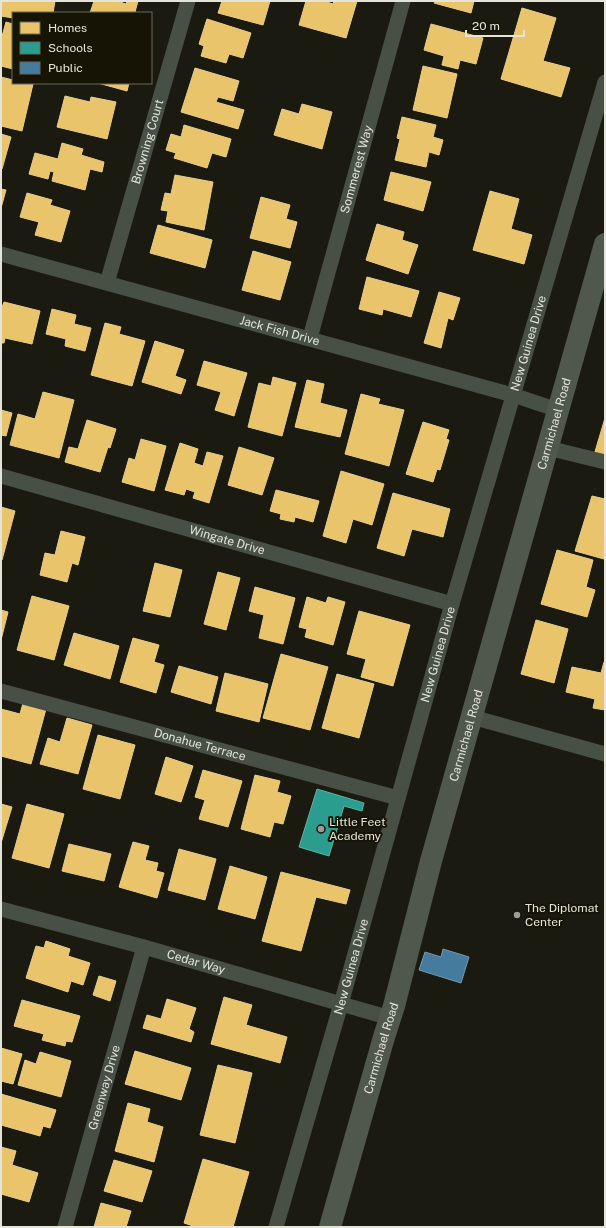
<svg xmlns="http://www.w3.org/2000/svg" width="606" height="1228" font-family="'Public Sans',sans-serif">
<rect width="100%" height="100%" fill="#1b1a11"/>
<path fill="#e9c46a" stroke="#e8ce8b" d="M1,1H55L53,13H13V18L1,16Z
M94,1H117L126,4L127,1H138L135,12L139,13H90Z
M222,1H270L263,25L218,13Z
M306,1H324L333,4L334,1H357L346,38L299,25Z
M435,1H474L471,13L434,3Z
M522,8L556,18L543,61L570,68L561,97L501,79Z
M207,19L251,33L243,58L229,54L226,63L201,56L204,46L199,44Z
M6,22L13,24V69L1,66V40Z
M431,24L483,38L476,64L460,60L458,69L442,65L444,56L424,50Z
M423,66L457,74L447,118L413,110Z
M195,68L239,81L233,101L218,97L216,102L244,110L238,129L181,112Z
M1,77L13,80V83L33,84L22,131L1,126Z
M98,83H129L127,91Z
M65,96L90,102L91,97L116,102L107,139L57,127Z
M302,104L332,112L322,149L274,135L282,109L299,114Z
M402,117L436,125L433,137L443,140L439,155L429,152L426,167L395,160L400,139L397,138Z
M184,125L231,139L226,157L212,153L207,168L174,158L176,153L166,150L171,134L181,137Z
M1,134L11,137L2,169H1Z
M62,143L83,149L81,155L104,162L102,172L90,169L85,190L52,181L54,172L50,171L48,179L29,174L35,153L58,159Z
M391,172L431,182L423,211L384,200Z
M175,175L213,182L204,230L166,222L168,211L161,210L165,193L171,194Z
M1,189L6,190L1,208Z
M490,191L519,199L511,229L532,235L524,264L473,250Z
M27,193L52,200L50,205L70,211L61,242L35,235L39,222L20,217Z
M261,197L290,205L286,219L297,222L290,248L250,238Z
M377,224L404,232L402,240L418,245L408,274L366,260Z
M158,225L212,240L205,268L150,253Z
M253,251L291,262L280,300L242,290Z
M367,277L419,291L411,317L383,309L382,315L359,309Z
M439,292L460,298L453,320L448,318L441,348L424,343Z
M4,302L40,311L32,344L5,338L4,343H1V307H2Z
M52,309L76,315L74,324L91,328L85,351L65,346L66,339L46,334Z
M105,323L121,327L119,334L145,341L132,386L91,375Z
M155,341L184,350L175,376L186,380L181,394L142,382Z
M204,361L247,373L234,416L215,410L221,392L197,385Z
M273,377L296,383L282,436L248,427L259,383L271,386Z
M307,380L324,384L320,403L347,410L340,437L295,427Z
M43,392L74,400L59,458L10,445L18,414L35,419Z
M361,394L380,399L378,404L404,410L389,466L345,454Z
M1,410L12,413L6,436L1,435Z
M605,418V458L594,455Z
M87,420L116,429L110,448L108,447L100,472L65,462L69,447L78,449Z
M423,422L449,430L446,439L449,440L440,470L437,469L433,482L406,474Z
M141,439L166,446L154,491L122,482L129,458L135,460Z
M180,443L198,449L194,463L203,466L207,452L223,456L209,503L193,498L195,492L186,489L184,495L165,490Z
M239,447L274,458L262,495L228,485Z
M341,471L384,484L372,525L353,519L346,543L323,536Z
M276,490L319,501L313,522L295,517L294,522L280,519L281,514L270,511Z
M393,493L450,509L443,537L412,529L404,556L377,548Z
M592,496L605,499L604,559L575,551Z
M1,507L15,511L2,560H1Z
M61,531L85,537L78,565L72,563L67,582L40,575L45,553L55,555Z
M557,550L593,560L586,587L595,590L587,617L541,604Z
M155,563L182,570L170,617L143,611Z
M218,572L240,578L226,630L204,624Z
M255,587L295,598L283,644L259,638L264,615L249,611Z
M32,596L69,606L54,660L17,650Z
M307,597L326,603L328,597L345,602L333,645L305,637L307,629L299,627Z
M1,610L8,612L1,640Z
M359,611L410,625L393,686L361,677L366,659L347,654Z
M536,620L568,629L554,683L521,674Z
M74,633L119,646L110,679L64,665Z
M133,638L159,645L154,662L164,665L156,693L120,682Z
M281,654L328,667L310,730L263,718Z
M604,662L605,663V710L593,708L595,699L566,692L572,667L601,673Z
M179,666L218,677L211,704L171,692Z
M225,673L268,684L259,722L216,711Z
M337,674L374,684L359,738L322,728Z
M23,703L46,709L31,764L1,756V709L20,714Z
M67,718L92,725L78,774L40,764L48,738L60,742Z
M98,735L135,745L120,799L83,789Z
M166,757L193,766L181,802L155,794Z
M203,770L242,781L228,827L199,819L205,800L195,797Z
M255,775L280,781L277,792L291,796L283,824L274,822L270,837L241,829Z
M1,804L12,807L1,843Z
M27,804L64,814L49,868L12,858Z
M133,842L149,846L145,860L158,863L156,871L164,873L157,898L119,887Z
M69,844L111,854L104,881L62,871Z
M179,849L216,859L205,900L168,890Z
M230,866L267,877L255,919L218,909Z
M281,872L350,890L346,904L316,897L301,951L262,941Z
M46,941L70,949L68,956L90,963L83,985L71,981L68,992L26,978L36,946L44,948Z
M99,976L116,981L110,1001L93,995Z
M224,997L252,1005L246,1025L287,1037L280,1063L211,1044Z
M167,999L196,1008L189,1029L194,1032L191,1042L143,1028L147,1015L161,1019Z
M22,1000L80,1016L72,1042L66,1041L65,1046L42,1040L44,1034L14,1026Z
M1,1048L22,1054L13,1084L1,1081Z
M135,1051L191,1068L181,1100L125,1084Z
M40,1052L71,1061L61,1097L18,1085L25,1060L36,1064Z
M218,1065L252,1073L235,1143L200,1135Z
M1,1094L56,1110L50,1128L43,1126L40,1136L1,1125Z
M128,1103L150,1109L147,1122L163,1127L154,1162L115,1151Z
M1,1147L16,1151L12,1165L38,1173L29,1202L1,1194Z
M203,1159L249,1172L233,1227H196L184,1223Z
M114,1160L152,1171L142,1202L104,1191Z
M101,1203L131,1211L126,1227H94Z"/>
<path fill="#2a9d8f" stroke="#62b2a5" d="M317,789L364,803L362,811L344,806L329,856L299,847Z"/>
<path fill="#457b9d" stroke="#759aaf" d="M443,949L469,957L461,983L419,970L425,952L441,957Z"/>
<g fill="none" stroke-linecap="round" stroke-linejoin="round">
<g stroke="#485045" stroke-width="15">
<path id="s1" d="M1,254L513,395L558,410"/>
<path id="s2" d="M107,283L188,1"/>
<path id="s3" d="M310,338L403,1"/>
<path d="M548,448L605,462"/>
<path id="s4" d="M1,476L452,604"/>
<path id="s5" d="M1,691L398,798"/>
<path d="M472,717L605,754"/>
<path id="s6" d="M1,909L144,947L390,1018"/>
<path id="s7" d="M65,1227L144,947"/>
<path id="s8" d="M276,1227L341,1004L452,604L605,82"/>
</g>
<path stroke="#50584b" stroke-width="22" id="s9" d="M330,1227L384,1037L394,1006L431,861L605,244"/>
</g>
<g fill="#9e9d93" stroke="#161505" stroke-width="1.5">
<circle cx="321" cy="829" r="4"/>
<circle cx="517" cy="915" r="4"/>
</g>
<g text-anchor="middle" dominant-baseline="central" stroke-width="4" stroke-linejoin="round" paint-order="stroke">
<g font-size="12" fill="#e4e4d9" stroke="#161505">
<text stroke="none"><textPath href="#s2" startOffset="147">Browning Court</textPath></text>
<text stroke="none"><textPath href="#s3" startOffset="175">Sommerest Way</textPath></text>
<text stroke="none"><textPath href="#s1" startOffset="289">Jack Fish Drive</textPath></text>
<text stroke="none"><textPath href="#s8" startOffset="919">New Guinea Drive</textPath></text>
<text stroke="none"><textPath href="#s9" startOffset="834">Carmichael Road</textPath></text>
<text stroke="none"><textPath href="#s4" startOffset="235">Wingate Drive</textPath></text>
<text stroke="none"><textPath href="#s8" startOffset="595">New Guinea Drive</textPath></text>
<text stroke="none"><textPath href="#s9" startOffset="510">Carmichael Road</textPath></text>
<text stroke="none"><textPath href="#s5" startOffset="206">Donahue Terrace</textPath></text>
<text stroke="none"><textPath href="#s6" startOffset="202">Cedar Way</textPath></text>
<text stroke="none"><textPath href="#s8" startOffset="271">New Guinea Drive</textPath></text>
<text stroke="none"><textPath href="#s9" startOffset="186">Carmichael Road</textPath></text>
<text stroke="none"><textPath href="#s7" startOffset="145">Greenway Drive</textPath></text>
</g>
<g font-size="12" fill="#e4e4d9" stroke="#161505" text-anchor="start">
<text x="329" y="822">Little Feet<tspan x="329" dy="14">Academy</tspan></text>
<text x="525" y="908">The Diplomat<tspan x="525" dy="14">Center</tspan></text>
</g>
</g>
<rect width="606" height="1228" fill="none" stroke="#e4e4d9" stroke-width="4"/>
<rect x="12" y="12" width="140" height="72" fill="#161505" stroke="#68685a"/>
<rect x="20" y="22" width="20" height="12" fill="#e9c46a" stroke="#68685a"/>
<text x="48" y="32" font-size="12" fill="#e4e4d9">Homes</text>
<rect x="20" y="42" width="20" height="12" fill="#2a9d8f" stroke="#68685a"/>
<text x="48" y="52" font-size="12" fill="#e4e4d9">Schools</text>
<rect x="20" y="62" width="20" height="12" fill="#457b9d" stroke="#68685a"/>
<text x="48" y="72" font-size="12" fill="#e4e4d9">Public</text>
<path d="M466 30v6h58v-6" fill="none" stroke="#e4e4d9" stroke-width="2"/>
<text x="472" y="30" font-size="12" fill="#e4e4d9" stroke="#161505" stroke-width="3" paint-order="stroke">20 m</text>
</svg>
